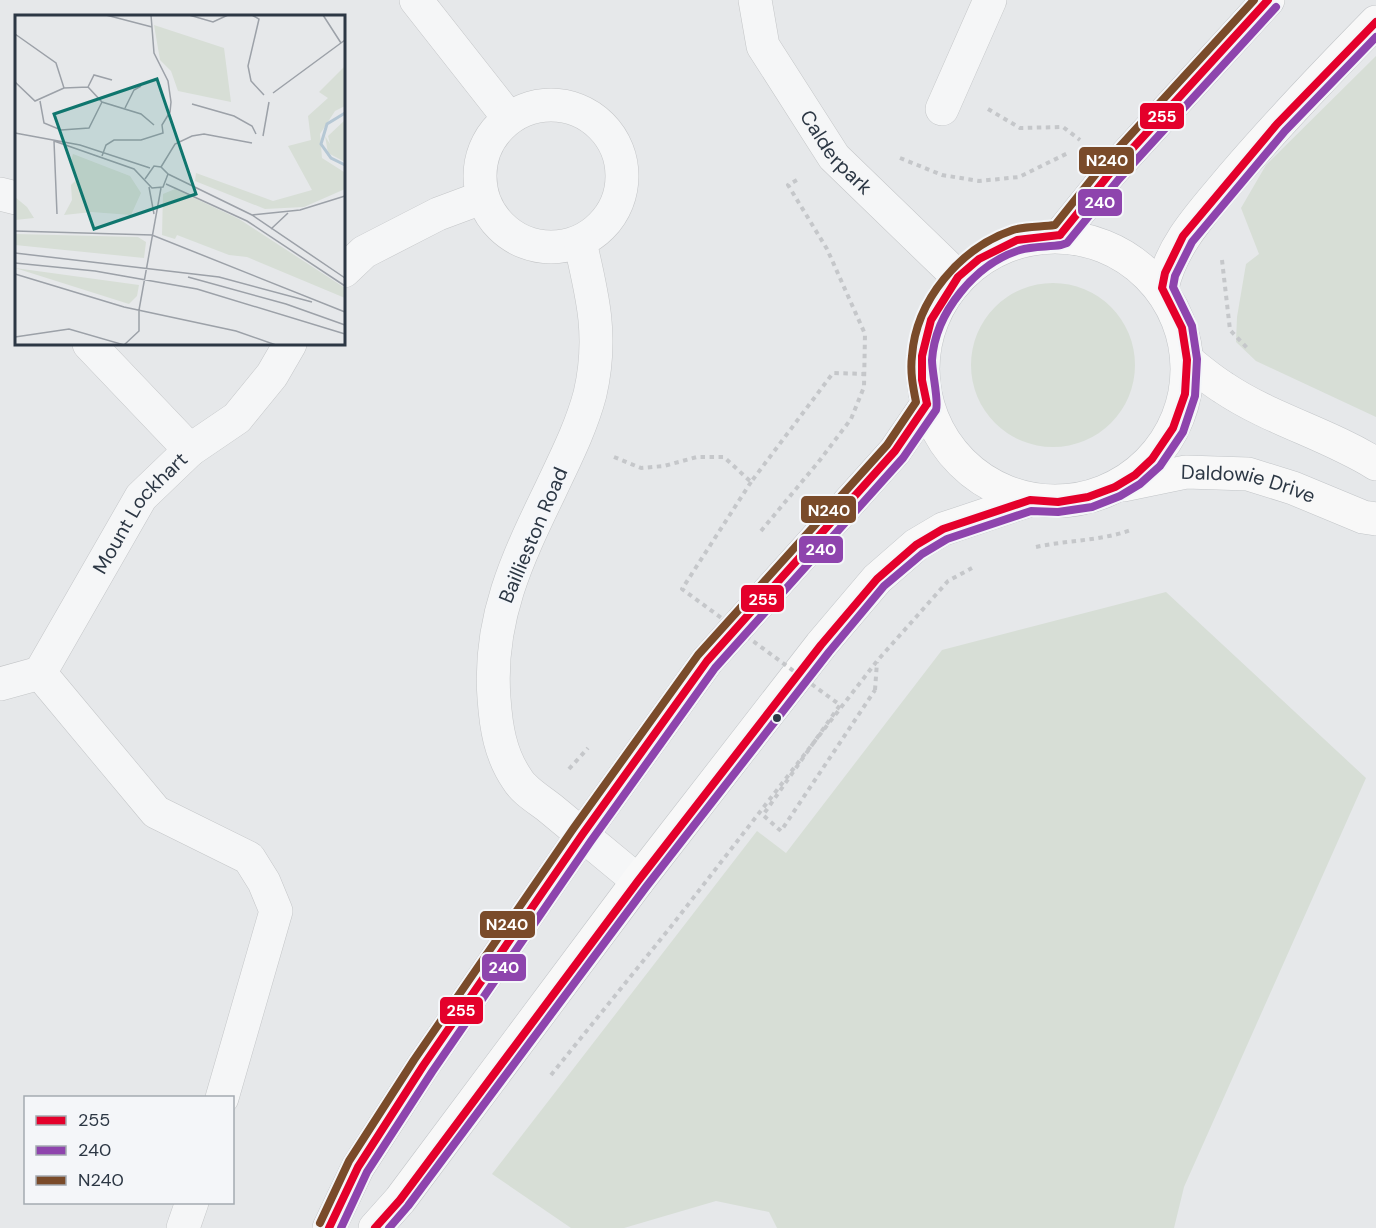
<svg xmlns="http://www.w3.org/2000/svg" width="1376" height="1228" font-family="'DM Sans',sans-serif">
<rect width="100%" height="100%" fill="#e6e8ea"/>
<path fill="#d7ded6" d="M1376,56V417L1256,361L1236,342L1237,317L1246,264L1259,254L1241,208L1266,165Z
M971 365a82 82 0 1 1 164 0a82 82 0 1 1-164 0Z
M1166,592L1366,778L1184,1187L1174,1228H777L769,1212L716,1201L624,1228H571L492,1174L757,831L786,853L942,650Z"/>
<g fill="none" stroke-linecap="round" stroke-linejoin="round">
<defs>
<g id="minor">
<path d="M416,0L508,117"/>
<path id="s1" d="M755,0L763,46L834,157L958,277"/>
<circle cx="551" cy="176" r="71"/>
<path d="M942,109L990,0"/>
<path d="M0,194L16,198"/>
<path d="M580,242C593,297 603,338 590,394C581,428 565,459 550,491C517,559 488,620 494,698C496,727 500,754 517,779C524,791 540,800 551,809C580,833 609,857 638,881"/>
<path d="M344,271L364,252L438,214L481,198"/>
<path d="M89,344L190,450"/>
<path d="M40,673L156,812L249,858L264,882L276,911L222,1098"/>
<path id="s2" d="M0,684L40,673L141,497L190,450L237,418L272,375L290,344"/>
<path d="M183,1228L192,1202"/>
</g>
<g id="major">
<path d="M1060,235L1111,172L1268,0"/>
<circle cx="1055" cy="369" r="132"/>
<path d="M1162,288C1172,243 1204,211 1232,177C1278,123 1327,72 1376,22"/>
<path d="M1187,360C1199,370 1211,380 1224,388C1270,419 1328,434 1376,464"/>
<path id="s3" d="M1123,485L1186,472L1248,474L1293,488L1363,517L1376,519"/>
<path d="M329,1228L358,1167L423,1066L582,835L707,661L895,451L927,404"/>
<path d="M375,1228L400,1200L638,881L821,645L877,579L916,545L943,529L1030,500"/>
</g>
</defs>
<use href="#minor" stroke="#c4c6c8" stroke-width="34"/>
<use href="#major" stroke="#c2c5c8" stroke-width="34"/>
<path stroke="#c5c7ca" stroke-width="4" stroke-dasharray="4.5 4.5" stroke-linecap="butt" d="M988,109L1020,128L1063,127L1080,140
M900,158L942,175L979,181L1019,177L1068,153
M1222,260L1230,330L1249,350
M614,457L641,468L664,466L697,457H724L751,482L833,373L865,374
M761,531L820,460L851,419L864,387L865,334L827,249L788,185L797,180
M1036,547C1068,540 1100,541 1131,530
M875,690L877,662
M569,769L588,748
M551,1075L673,924L877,661L948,581L972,568"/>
<use href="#minor" stroke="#f5f6f7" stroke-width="33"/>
<use href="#major" stroke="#f8f8f8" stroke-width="33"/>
<path stroke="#c5c7ca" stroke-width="4" stroke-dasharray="4.5 4.5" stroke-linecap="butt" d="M751,482L682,589L840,705L763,815L781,831L875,690"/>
<defs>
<path id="bus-1" d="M1060,235L1111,172L1268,0
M927,404L922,380V356L931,320L958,277L979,259L1017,240L1060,235
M329,1228L358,1167L423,1066L582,835L707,661L895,451L927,404
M375,1228L400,1200L638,881L821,645L877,579L916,545L943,529L1030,500L1058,502L1088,497L1115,487L1135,475L1152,459L1173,428L1185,394L1187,360L1182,328L1162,288L1165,273L1183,236L1277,124L1376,22"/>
<path id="bus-2" d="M341,1228L367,1172L432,1072L591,841L715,668L903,458L936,410C939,401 932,373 932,360C935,313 975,264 1020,250C1032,246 1048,247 1061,245L1067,243L1119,179L1276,7
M389,1228L408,1206L646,887L829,652L884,586L922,554L947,539L1031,511L1058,512L1092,507L1120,496L1140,484L1160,466L1183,432L1195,396L1197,359L1192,326L1173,287L1175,276L1192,242L1285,131L1376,37"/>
<path id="bus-3" d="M320,1223L349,1161L414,1060L573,829L698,655L887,445L916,402C913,387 910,372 912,356C916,300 960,248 1013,230C1026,226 1042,227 1055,225L1103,165L1254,0"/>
</defs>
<use href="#bus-1" stroke="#f4f6f9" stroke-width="12"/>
<use href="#bus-2" stroke="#f4f6f9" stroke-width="12"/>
<use href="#bus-3" stroke="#f4f6f9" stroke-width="12"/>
<use href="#bus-1" stroke="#e4002b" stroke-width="8"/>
<use href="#bus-2" stroke="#8e44ad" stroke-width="8"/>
<use href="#bus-3" stroke="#7a4b2a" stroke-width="8"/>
</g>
<circle fill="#2c3744" stroke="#f4f6f9" stroke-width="2" cx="777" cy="718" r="5"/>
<g text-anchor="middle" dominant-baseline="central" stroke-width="6" stroke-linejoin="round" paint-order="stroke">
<g font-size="20" fill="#2c3744" stroke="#f4f6f9">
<text stroke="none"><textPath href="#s1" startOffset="176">Calderpark</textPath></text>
<text stroke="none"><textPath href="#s3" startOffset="128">Daldowie Drive</textPath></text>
<text stroke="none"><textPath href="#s2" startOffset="231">Mount Lockhart</textPath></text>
<text transform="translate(533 535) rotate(-67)">Baillieston Road</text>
</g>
</g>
<g transform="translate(15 15)">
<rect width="330" height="330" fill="#e6e8ea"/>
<path d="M139,10L209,33L216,87L163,76L156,56L145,45ZM330,51V91L320,96L305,119L307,143L329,157L330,174L289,192L250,194L180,166L181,158L258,186L297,175L273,131L296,125L293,101L313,83L304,77ZM330,105V147L313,138L310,121L315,129L313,121ZM58,139L115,161L126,178L116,200L77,197L49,200L57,185L56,170L63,163L55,149ZM160,174L224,204L330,273V283L232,242L214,240L162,220L160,224L147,220L148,179ZM0,182L12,192L19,203L0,205ZM0,219L123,222L131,227L129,243L0,230ZM0,253L124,270L122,281L114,289Z" fill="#d7ded6"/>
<path fill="none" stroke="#b5c7d4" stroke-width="3" d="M330,98L312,109L306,129L316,143L330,150"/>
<path fill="none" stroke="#9ca1a8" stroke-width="1.5" d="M91,0L137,12M174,0L198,7L213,0M237,0L244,4L233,51L236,66L249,80M308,0L326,28M0,19L41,48L49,73L73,72L87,87L126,99L139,110M0,67L20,86L49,73M73,72L79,60L97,65M258,78L330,25M25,86L29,108L46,115L74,113L87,87M177,89L219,101L237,111L241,119M110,93L119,75L126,71M0,118L65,130L135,153M248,121L254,87M39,126L42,199M39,126L119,154L137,173L148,172L153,159L146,152L139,151L130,164M87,141L91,130L99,125H126L148,118L147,110L155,97L156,87L153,66L139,38L136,0M146,152L160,129L177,121L189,119L237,128M153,159L237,200L330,263M151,169L232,206L330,271M134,172L139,199M237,200L285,195L330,181M256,214L273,198M0,216L137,220L330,297M0,238L204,262L297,287M0,248L80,256L182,274L330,319M0,259L109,292L221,316L261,330M173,262L271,289L330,310M124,295L146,173M0,322L54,314L109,330L124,316V295"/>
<path fill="#0f766e" fill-opacity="0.15" stroke="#0f766e" stroke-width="3" d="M142,64L181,179L79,214L39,99Z"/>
<rect width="330" height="330" fill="none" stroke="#2c3744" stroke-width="3"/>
</g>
<g stroke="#f4f6f9" stroke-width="2">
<rect x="1139" y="102" width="46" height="28" rx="6" fill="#e4002b"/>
<rect x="1078" y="146" width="57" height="29" rx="6" fill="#7a4b2a"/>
<rect x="1077" y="188" width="46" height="29" rx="6" fill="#8e44ad"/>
<rect x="800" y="495" width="57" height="29" rx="6" fill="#7a4b2a"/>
<rect x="798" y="535" width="46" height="29" rx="6" fill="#8e44ad"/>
<rect x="740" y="584" width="45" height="29" rx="6" fill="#e4002b"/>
<rect x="479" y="910" width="57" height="29" rx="6" fill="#7a4b2a"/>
<rect x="481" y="953" width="46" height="29" rx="6" fill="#8e44ad"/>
<rect x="439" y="996" width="45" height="29" rx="6" fill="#e4002b"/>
</g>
<g font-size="16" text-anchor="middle" font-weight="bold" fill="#fff">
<text x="1162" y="122">255</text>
<text x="1107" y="166">N240</text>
<text x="1100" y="208">240</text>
<text x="829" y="516">N240</text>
<text x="821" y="555">240</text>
<text x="763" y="605">255</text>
<text x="507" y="930">N240</text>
<text x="504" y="973">240</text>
<text x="461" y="1016">255</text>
</g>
<rect x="24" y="1096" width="210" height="108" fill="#f4f6f9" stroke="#a4aab1" stroke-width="1.5"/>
<rect x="36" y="1116" width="30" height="9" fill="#e4002b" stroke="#a4aab1" stroke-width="1.5"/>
<text x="78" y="1126" font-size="18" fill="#2c3744">255</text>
<rect x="36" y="1146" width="30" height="9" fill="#8e44ad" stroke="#a4aab1" stroke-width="1.5"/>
<text x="78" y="1156" font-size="18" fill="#2c3744">240</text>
<rect x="36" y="1176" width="30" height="9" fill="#7a4b2a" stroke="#a4aab1" stroke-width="1.5"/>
<text x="78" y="1186" font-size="18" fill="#2c3744">N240</text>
</svg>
